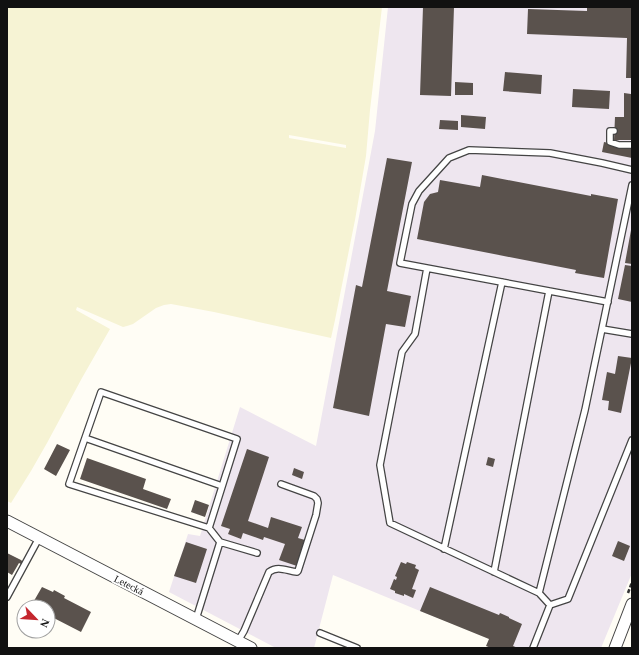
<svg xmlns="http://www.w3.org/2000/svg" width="639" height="655" font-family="'Times New Roman',serif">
<rect width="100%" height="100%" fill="#fffdf5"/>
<path fill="#eee6ef" d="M388,7H632V573L601,648H516L420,611L333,575L314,648H276L169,592L188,534L200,536L240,407L316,446L375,131Z"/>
<path fill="#f6f3d4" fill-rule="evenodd" d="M7,7H382L370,110L366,156L355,220L335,320L331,338L214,312L171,304L164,305L156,308L133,324L127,326L123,327L77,307L76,310L110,329L82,378L47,443L31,471L11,503L7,501ZM289,135L346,145V148L289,138Z"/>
<path fill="#5a524d" d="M423,7H454L451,96L420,95Z
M587,7H632V78H626L627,38L527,34L528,9L587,11Z
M505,72L542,75L541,94L503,91Z
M455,82L473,83V95H455Z
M573,89L610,91L609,109L572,107Z
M624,93L631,94L632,96V140H614L615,117H624Z
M461,115L486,117L485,129L461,127Z
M440,120L458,121V130L439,129Z
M604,142L632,148V158L602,152Z
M387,158L412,162L387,291L411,296L405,327L386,324L369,416L333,408L356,285L362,287Z
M482,175L591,196V194L618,199L604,278L575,273L576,270L417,239L424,202L430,194L438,192L440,180L480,187Z
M631,230H632V264L625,263Z
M625,265L632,266V302L618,299Z
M618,356L632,358L621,413L608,410L609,401L602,400L607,372L615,374Z
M57,444L70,450L56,476L44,469Z
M247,449L269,457L248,521L268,528L271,517L302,527L298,538L305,540L297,566L279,560L285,544L264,537L263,540L243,533L241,539L228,534L230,529L221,526Z
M488,457L495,459L493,467L486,465Z
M87,458L146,479L143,489L171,499L167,509L80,479Z
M294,468L304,472L302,479L292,475Z
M195,500L209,505L205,517L191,512Z
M618,541L630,546L624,561L612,556Z
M186,542L207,549L196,583L174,576Z
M7,553L21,560L23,562L21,564L19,563L12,575L7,572Z
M401,562L406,564L407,562L416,565L415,568L419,570L412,589L416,590L413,598L404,594V596L395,593V591L390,589L394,579L396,580L397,577L395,576Z
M42,587L53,592L54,590L65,596L64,598L91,612L81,632L48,615V607L31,606Z
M430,587L499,615L500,613L509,617V618L522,624L513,646L518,648H491L486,646L489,639L420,611Z"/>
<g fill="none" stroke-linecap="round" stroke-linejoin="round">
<defs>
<path id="lane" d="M614,131H610V142L619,145H632
M427,268L415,334L402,352L380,465L390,523L539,593
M608,302L400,263L412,204L419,191L449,158L469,150L550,153L602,163L632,170
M602,329L632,334
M85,438L222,486
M220,542L257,553
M444,549L502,282
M494,572L549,291
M7,597L39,538
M550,605L539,593L585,410L632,185
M196,619L220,542L209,528L237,439L101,392L69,484L209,528
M320,633L357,648
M238,641L244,631L269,572C278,565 287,571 297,572L298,571L316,515L318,503L317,499L314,496L281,484
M533,648L550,605L568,599L632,440"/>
<path id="street" d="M7,521L251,648
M615,648L632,604"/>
</defs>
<use href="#lane" stroke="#444" stroke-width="8"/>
<use href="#street" stroke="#444" stroke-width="13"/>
<path stroke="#333" stroke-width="2.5" stroke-dasharray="4 2" stroke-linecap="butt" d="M628,593L632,582"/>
<use href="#lane" stroke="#fff" stroke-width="5.5"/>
<use href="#street" stroke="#fff" stroke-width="11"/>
</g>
<g text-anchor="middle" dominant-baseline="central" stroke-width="4" stroke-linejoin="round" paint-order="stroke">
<g font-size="10" fill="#111" stroke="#fff">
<text transform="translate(129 585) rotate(27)">Letecká</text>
</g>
</g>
<rect width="639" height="655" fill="none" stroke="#111111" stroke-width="16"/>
<g transform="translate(36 619) rotate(115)"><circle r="19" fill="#ffffff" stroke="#a0a0a0"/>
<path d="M0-3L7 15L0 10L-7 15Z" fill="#c4262e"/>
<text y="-6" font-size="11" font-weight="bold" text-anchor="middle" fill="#111111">N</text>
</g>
</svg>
